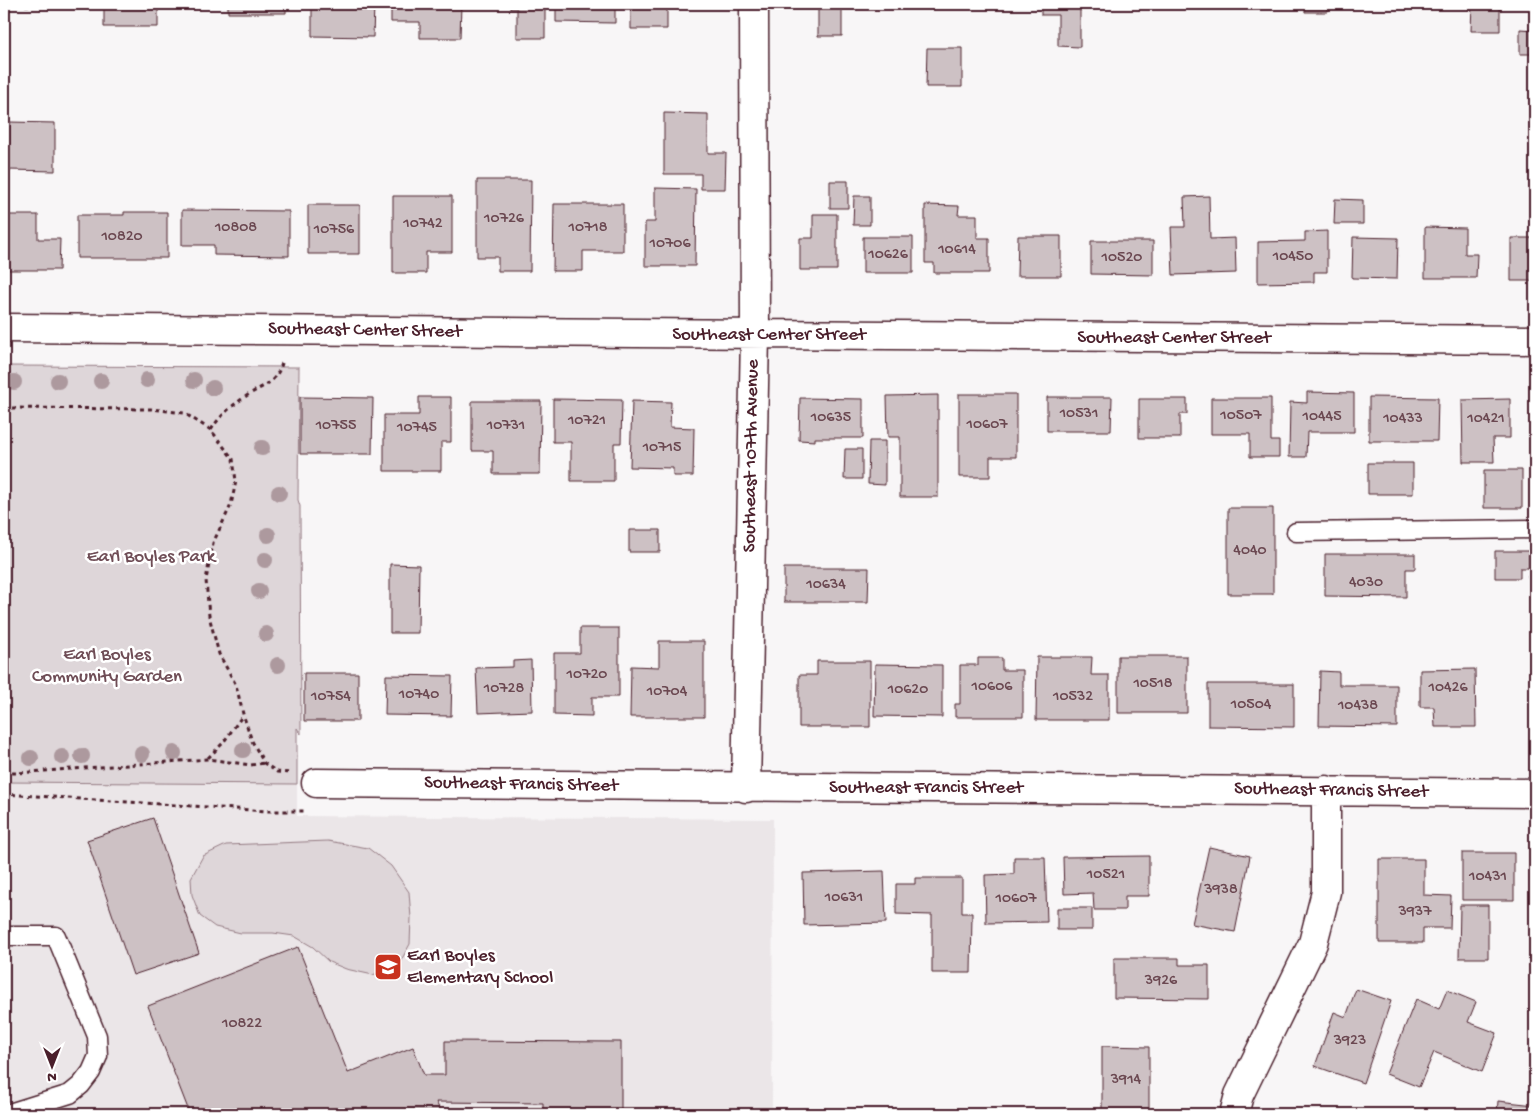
<svg xmlns="http://www.w3.org/2000/svg" width="1539" height="1118" font-family="'Gochi Hand',sans-serif">
<rect width="100%" height="100%" fill="#f8f6f7"/>
<filter id="ink" filterUnits="userSpaceOnUse"><feTurbulence type="fractalNoise" baseFrequency=".02" numOctaves="2"/><feDisplacementMap in="SourceGraphic" scale="10" xChannelSelector="R" yChannelSelector="G"/><feConvolveMatrix kernelMatrix="1 2 1 2 8 2 1 2 1" color-interpolation-filters="sRGB"/></filter>
<g filter="url(#ink)">
<path fill="#ebe6e8" d="M4,782L297,784V816L773,819L772,1114H4Z"/>
<path fill="#ded6d9" stroke="#947a82" d="M4,366L299,367L298,500L300,506L301,734L297,728V784L4,782Z
M328,841L368,848L391,866L409,892L411,918L410,944L398,966H392L373,975L346,969L329,962L313,947L294,936L273,933H241L215,927L200,916L192,895L191,878L203,856L226,845Z"/>
<path fill="#cdc1c4" stroke="#4a1f2b" d="M25,4H77V6H25Z
M104,4H158V27H104Z
M228,4H286V13H228Z
M312,4H374L373,37L312,36Z
M391,4H461L460,38H420V22H391Z
M510,4H545V38H517V9H510Z
M556,4H615V23L556,22Z
M631,4H685V8H667V29H631Z
M818,4H842V36H818Z
M947,4H987V5H947Z
M1041,4H1080V47L1058,46V15H1041Z
M1305,4H1327V12H1305Z
M1472,4H1500V31H1471Z
M1520,29L1535,30V54H1520Z
M927,48H962V87H926Z
M664,113L708,114V153H726L725,189H701V174H664Z
M9,122L55,123V171L9,170Z
M477,180H531L530,271H498V257H477Z
M830,181H848V208H830Z
M655,188L696,189L695,266H645V222H655Z
M393,196H452V252H426V273H393Z
M854,196H870V225H853Z
M1209,196L1210,239L1235,238L1236,273L1173,275L1171,227H1185L1184,197Z
M1335,199L1363,200V224H1334Z
M554,204H623V251H583V271H553Z
M308,205H360V254H308Z
M925,205L959,206L958,215H977V238H989V273H934V263H925Z
M182,210L289,211V256L214,255V245H182Z
M124,212H167V258H77V215H124Z
M813,214H837V270H800V238H813Z
M9,215H38V239H60L59,270H8Z
M1425,227L1465,228V254H1477L1476,278H1425Z
M1327,231V272H1314V282L1258,283V242L1305,241V232Z
M1018,236H1061V276H1017Z
M863,237H913V273H863Z
M1353,237L1398,238L1397,279L1352,278Z
M1511,238H1535V281H1511Z
M1091,241H1153V275L1091,274Z
M1307,392L1354,393V432H1307L1306,457H1289L1290,402L1307,403Z
M959,394H1016V457H990V477H959Z
M938,395V497H900V437H888L887,396Z
M300,397L373,398L372,454H300Z
M419,397H451V442H441V471H384V415H419Z
M1047,397H1112L1111,431H1047Z
M1369,397L1438,398L1437,441H1369Z
M800,398L863,399V438H815V441L799,440Z
M1211,398H1271V441H1279V457H1250V434H1211Z
M553,399L622,400L621,443H614V481H571V442H553Z
M1139,399H1187V414H1180V438H1139Z
M1510,399V438H1493L1494,462H1463L1462,400Z
M472,401H541L540,474H493V451H472Z
M632,401L671,402L670,427L694,428L693,476H673V468L630,467Z
M1532,408H1535V441H1533Z
M869,441H885V485L868,484Z
M845,449H862V479H844Z
M1368,463H1413V494H1368Z
M1484,470H1522V508H1484Z
M1228,508H1273V594H1228Z
M629,530H660V552H629Z
M1495,551H1529V568H1520V578H1495Z
M1325,554H1415V569H1406V597L1325,596Z
M390,564L419,565L418,633H390Z
M784,568H869L868,602H784Z
M1535,574V612H1534L1528,575Z
M580,628H619V697H592V716L554,715V653H580Z
M659,641H704V717H630L631,666L659,667Z
M1118,656H1187V713H1118Z
M1037,657H1092L1091,675H1109V720H1036Z
M978,658H1002V670H1023V717H955V704H960V665H978Z
M531,660L532,711L478,713L476,668L513,667V661Z
M817,661H870V727H799V675H817Z
M875,664L942,665V717L874,716Z
M1475,669L1476,727H1435L1434,707H1420V670Z
M1320,671L1339,672V685H1397V727L1319,726Z
M304,673H358V721H304Z
M386,675L452,676L451,716L385,715Z
M1208,684H1294V727L1208,726Z
M153,818L199,953L133,975L87,840Z
M1209,847L1250,856L1235,932L1192,924Z
M1462,853H1514V900H1462Z
M1149,856V896H1125V910H1094L1093,893L1064,894L1063,857Z
M1014,857H1045L1047,922L986,923L985,875L1014,874Z
M1379,859H1424V895L1451,896L1450,928H1423V943H1379Z
M884,871L886,923L804,925L803,873Z
M915,878H962V913H972L971,973H932V915L896,914V884H915Z
M1460,905H1488V958H1459Z
M1057,908H1092V930H1057Z
M298,947L348,1073L413,1047L424,1075H445V1041L621,1042V1114H543V1103L436,1102L442,1114H190L148,1006Z
M1114,958H1179V965H1209V999L1114,998Z
M1356,989L1391,1001L1363,1083L1315,1066L1334,1012L1346,1017Z
M1447,990L1476,1002L1468,1022L1497,1033L1482,1072L1434,1052L1419,1087L1386,1074L1416,999L1439,1009Z
M1102,1046L1149,1047V1114H1102Z
M1498,1101L1535,1105V1114H1497Z"/>
<g fill="none" stroke-linecap="round" stroke-linejoin="round">
<defs>
<path id="lane" d="M1296,532L1535,529
M4,936H56L97,1036L98,1056L91,1072L81,1085L70,1094L6,1114"/>
<path id="street" d="M4,328L1535,340
M316,783L1535,793
M746,788L755,335L754,4
M1234,1114L1239,1095L1313,943L1326,892V790"/>
</defs>
<use href="#lane" stroke="#4a1f2b" stroke-width="21"/>
<use href="#street" stroke="#4a1f2b" stroke-width="31"/>
<path stroke="#4a1f2b" stroke-width="3" stroke-dasharray="4 4" stroke-linecap="butt" d="M4,408L151,409L184,413L211,430L233,459L236,481L231,505L213,543L206,580L209,616L219,654L236,685L243,714L252,741L264,763L277,772L291,773
M211,430C219,417 231,406 245,397C264,384 276,385 283,360
M208,758L223,743L243,715
M4,773H17L208,759L251,765L264,763
M4,794L268,811H307"/>
<use href="#lane" stroke="#fff" stroke-width="18"/>
<use href="#street" stroke="#fff" stroke-width="28"/>
</g>
<g fill="#ad999e">
<circle cx="147" cy="380" r="8"/>
<circle cx="194" cy="380" r="8"/>
<circle cx="58" cy="381" r="8"/>
<circle cx="101" cy="381" r="8"/>
<circle cx="14" cy="382" r="8"/>
<circle cx="213" cy="388" r="8"/>
<circle cx="262" cy="448" r="8"/>
<circle cx="279" cy="493" r="8"/>
<circle cx="268" cy="535" r="8"/>
<circle cx="265" cy="560" r="8"/>
<circle cx="259" cy="591" r="8"/>
<circle cx="266" cy="634" r="8"/>
<circle cx="278" cy="665" r="8"/>
<circle cx="243" cy="750" r="8"/>
<circle cx="174" cy="753" r="8"/>
<circle cx="142" cy="754" r="8"/>
<circle cx="82" cy="756" r="8"/>
<circle cx="62" cy="757" r="8"/>
<circle cx="31" cy="758" r="8"/>
</g>
</g>
<defs>
<symbol id="school-square" viewBox="-11 -11 22 22"><rect x="-9" y="-9" width="18" height="18" rx="4" fill="#c8321e" stroke="#fff"/><path d="M0-5L7-2L0 1L-7-2ZM-4 1L0 2.5L4 1V4Q0 6-4 4Z" fill="#fff"/></symbol>
</defs>
<g fill-rule="evenodd">
<use href="#school-square" x="372" y="951" width="32" height="32"/>
</g>
<g text-anchor="middle" dominant-baseline="central" stroke-width="5" stroke-linejoin="round" paint-order="stroke">
<g font-size="16" fill="#6b4851">
<text x="504" y="219">10726</text>
<text x="423" y="224">10742</text>
<text x="236" y="228">10808</text>
<text x="588" y="228">10718</text>
<text x="334" y="230">10756</text>
<text x="122" y="237">10820</text>
<text x="670" y="244">10706</text>
<text x="957" y="250">10614</text>
<text x="888" y="255">10626</text>
<text x="1293" y="257">10450</text>
<text x="1122" y="258">10520</text>
<text x="1079" y="414">10531</text>
<text x="1241" y="416">10507</text>
<text x="1322" y="417">10445</text>
<text x="831" y="418">10635</text>
<text x="1403" y="419">10433</text>
<text x="1486" y="419">10421</text>
<text x="587" y="421">10721</text>
<text x="987" y="425">10607</text>
<text x="336" y="426">10755</text>
<text x="506" y="426">10731</text>
<text x="417" y="428">10745</text>
<text x="662" y="448">10715</text>
<text x="1250" y="551">4040</text>
<text x="1366" y="583">4030</text>
<text x="826" y="585">10634</text>
<text x="587" y="675">10720</text>
<text x="1153" y="684">10518</text>
<text x="992" y="687">10606</text>
<text x="1448" y="688">10426</text>
<text x="504" y="689">10728</text>
<text x="908" y="690">10620</text>
<text x="667" y="692">10704</text>
<text x="419" y="695">10740</text>
<text x="331" y="697">10754</text>
<text x="1073" y="697">10532</text>
<text x="1251" y="705">10504</text>
<text x="1358" y="706">10438</text>
<text x="1106" y="875">10521</text>
<text x="1488" y="877">10431</text>
<text x="1221" y="890">3938</text>
<text x="844" y="898">10631</text>
<text x="1016" y="899">10607</text>
<text x="1415" y="912">3937</text>
<text x="1161" y="981">3926</text>
<text x="242" y="1024">10822</text>
<text x="1350" y="1041">3923</text>
<text x="1126" y="1080">3914</text>
</g>
<g font-size="19" fill="#4a1f2b" stroke="#fff">
<text transform="translate(365 331) rotate(1)">Southeast Center Street</text>
<text x="769" y="335">Southeast Center Street</text>
<text x="1174" y="338">Southeast Center Street</text>
<text transform="translate(752 456) rotate(-89)">Southeast 107th Avenue</text>
<text transform="translate(521 785) rotate(1)">Southeast Francis Street</text>
<text x="926" y="788">Southeast Francis Street</text>
<text transform="translate(1331 791) rotate(1)">Southeast Francis Street</text>
</g>
<g font-size="19" fill="#6f4d56" stroke="#fff">
<text x="151" y="557">Earl Boyles Park</text>
<text x="107" y="655">Earl Boyles<tspan x="107" dy="22">Community Garden</tspan></text>
</g>
<g font-size="19" fill="#4a1f2b" stroke="#fff" text-anchor="start">
<text x="407" y="956">Earl Boyles<tspan x="407" dy="22">Elementary School</tspan></text>
</g>
</g>
<rect width="1539" height="1118" fill="none" stroke="#fff" stroke-width="20"/>
<rect x="10" y="10" width="1519" height="1098" fill="none" stroke="#4a1f2b" stroke-width="2" filter="url(#ink)"/>
<g transform="translate(52 1066) rotate(180)" stroke="#ffffff" stroke-width="4" paint-order="stroke">
<path d="M0-4L9 19L0 12L-9 19Z" fill="#4a1f2b"/>
<text y="-8" font-size="14" font-weight="bold" text-anchor="middle" fill="#4a1f2b">N</text>
</g>
</svg>
